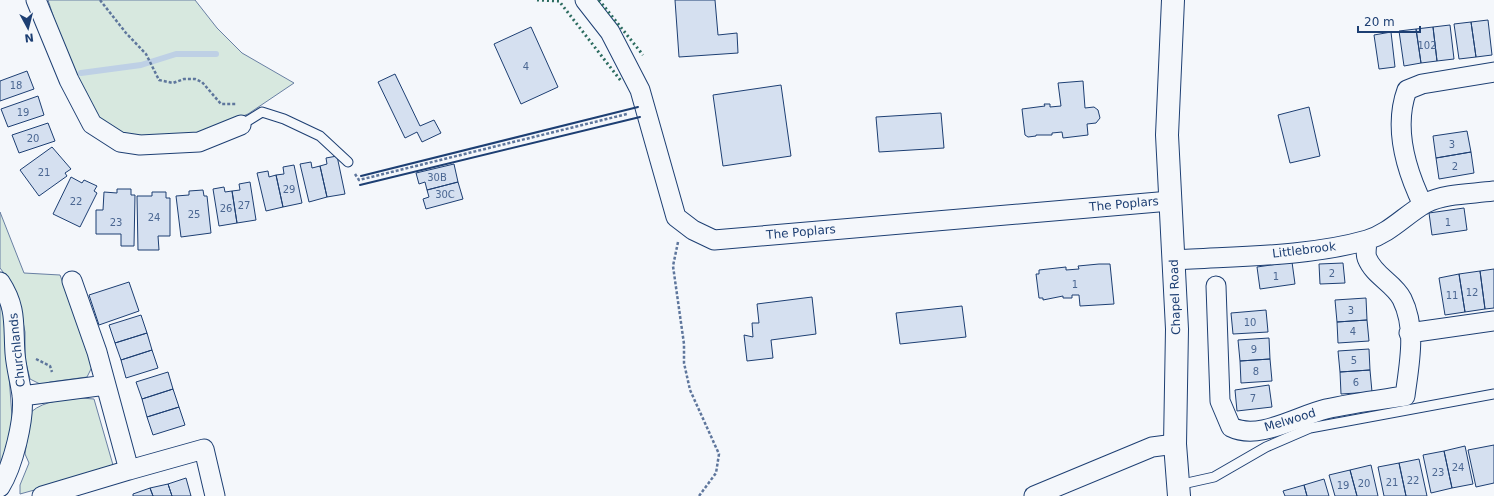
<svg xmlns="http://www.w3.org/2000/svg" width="1494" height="496" font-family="'DejaVu Sans',sans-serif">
<rect width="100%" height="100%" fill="#f4f7fb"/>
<path fill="#d7e8df" stroke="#687fa3" d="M48,0H195L217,28L242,53L294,83L248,114L195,135L140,140L99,124L66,56Z
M0,212L24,273L60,275L91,358L92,367L87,377L50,382L42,385L30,379L25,359V332L20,307L10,281L0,268Z
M0,301L5,320L12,417L10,440L0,471Z
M81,398L94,399L113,465L106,470L20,494V485L29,463L25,454L31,412C45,400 64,400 81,398Z"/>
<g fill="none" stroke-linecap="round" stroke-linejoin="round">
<path stroke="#bed0e5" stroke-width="6" d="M81,73L141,65L176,54H216"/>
</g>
<path fill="#d5e0f0" stroke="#1d3f73" d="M675,0H715L718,35L737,33L738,53L679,57Z
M1488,20L1492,55L1476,57L1471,22Z
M1471,22L1476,57L1459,59L1454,24Z
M1450,25L1454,59L1437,61L1433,27Z
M531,27L558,87L521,104L494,44Z
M1433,27L1437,61L1421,63L1416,29Z
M1416,29L1421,63L1404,66L1399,31Z
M1391,32L1395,67L1379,69L1374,35Z
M27,71L34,89L0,101V81Z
M395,74L420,126L434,120L441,133L422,142L417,132L405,138L378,82Z
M1083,81L1085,108L1094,107L1098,110L1100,118L1096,123L1087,124L1088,135L1063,138L1062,132L1052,133V135H1036V136L1028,137L1025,135L1022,109L1045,106L1044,104H1050V107L1061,106L1058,83Z
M781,85L791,156L723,166L713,95Z
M38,96L44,115L8,127L1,109Z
M1309,107L1320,156L1290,163L1278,115Z
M941,113L944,148L879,152L876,117Z
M48,123L55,141L19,153L12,135Z
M1467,131L1471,152L1436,158L1433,136Z
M52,147L71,169L65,173L67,176L39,196L20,170Z
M1471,152L1474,173L1439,179L1436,158Z
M337,156L345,194L327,197L320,166L327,164L326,158Z
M311,162L312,168L320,166L327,197L309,202L300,164Z
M454,164L458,182L427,190L425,182L419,184L416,173Z
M294,165L302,203L283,207L276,175L284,174L283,167Z
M268,171L269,177L276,175L283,207L266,211L257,173Z
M71,177L82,183L84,180L97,186L94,191L97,193L80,227L53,214Z
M250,182L256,220L237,223L232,191L240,190L239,184Z
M458,182L463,199L426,209L423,199L429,197L427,190Z
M224,187L225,192L232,191L237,223L219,226L213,189Z
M117,189H131V195H135L134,246H121V234H96V210H103L104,192L117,193Z
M203,190L204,196H207L211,233L181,237L176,196L189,195V191Z
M152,192H166V198H170V236H158L159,250H138L137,196H152Z
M1464,208L1467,230L1432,235L1429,213Z
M1292,262L1295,284L1260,289L1257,267Z
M1343,263L1345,283L1320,284L1319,264Z
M1099,264H1110L1114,304L1080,306L1079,295H1072V298H1063V296L1043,300V298H1039L1036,274H1039V270L1066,267V270L1079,269L1078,266Z
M1494,269V308L1485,309L1480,271Z
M1480,271L1485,309L1465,312L1459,274Z
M1459,274L1465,312L1445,315L1439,278Z
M129,282L139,311L99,325L89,295Z
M812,297L816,334L771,340L773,358L747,361L744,335L753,337L752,323H759L757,304Z
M1366,298L1367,320L1337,322L1335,300Z
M962,306L966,337L900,344L896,313Z
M1266,310L1268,332L1233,334L1231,313Z
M141,315L147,333L115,343L109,325Z
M1367,320L1369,341L1338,343L1337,322Z
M147,333L152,350L121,360L115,343Z
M1269,338L1270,359L1240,361L1238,340Z
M1369,349L1370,370L1340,372L1338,351Z
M152,350L158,368L126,378L121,360Z
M1270,359L1272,381L1241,383L1240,361Z
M1370,370L1372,392L1341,394L1340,372Z
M168,372L173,389L142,399L136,382Z
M1269,385L1272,407L1237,411L1235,390Z
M173,389L179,407L147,417L142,399Z
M179,407L185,425L153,435L147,417Z
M1494,445V483L1476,487L1468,450Z
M1465,446L1473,484L1452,488L1444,451Z
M1444,451L1452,488L1431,493L1423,455Z
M1419,459L1427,496H1406L1399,463Z
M1399,463L1406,496H1384L1378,467Z
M1371,465L1378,496H1357L1350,470Z
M1350,470L1357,496H1335L1329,475Z
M186,478L191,496H172L168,484Z
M1324,479L1329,496H1307L1304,485Z
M168,484L172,496H153L150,488Z
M1304,485L1307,496H1285L1283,491Z
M150,488L153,496H133V494Z"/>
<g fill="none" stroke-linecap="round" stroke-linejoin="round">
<defs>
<path id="service" d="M241,125L262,112L284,119L320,136L348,162
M1178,485L1214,477L1266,447L1310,428L1494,394"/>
<path id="minor" d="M36,0L69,80L92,124L120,142L140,145L199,142L241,125
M585,0L610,32L640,90L676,217L693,230L714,240L1170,201
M1423,205C1406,170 1393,128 1407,90L1422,84L1494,72
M1174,260C1235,256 1308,257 1367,240C1390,233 1405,215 1426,203C1445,193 1473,194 1494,191
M0,282C17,308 13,324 15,353C16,367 20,381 22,395C25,419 13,466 0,487
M1216,286L1220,401L1231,427C1259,441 1297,416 1326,409C1352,403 1378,400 1405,396C1409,365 1417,329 1402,299C1394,283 1374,276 1367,258C1365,253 1367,245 1367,240
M1409,333L1494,321
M22,396L106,385
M129,470L204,449L215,496
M42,496L129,470L97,352L72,281
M1034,496L1152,447L1175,444"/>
<path id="tertiary" d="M1173,0L1167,135L1177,329L1175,444L1179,496"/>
</defs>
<use href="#service" stroke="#1d3f73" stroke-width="11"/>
<use href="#minor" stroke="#1d3f73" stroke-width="21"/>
<use href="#tertiary" stroke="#1d3f73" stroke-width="24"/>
<path stroke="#5e769c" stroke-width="2.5" stroke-dasharray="3 2" stroke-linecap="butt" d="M100,0L126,33L146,54L159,80L173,83L184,79H195L202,82L221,104H237
M355,174L359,180L627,114
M678,242L673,266L684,344V363L690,390L719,454L716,473L699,496
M36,359L50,366L52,372"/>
<use href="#service" stroke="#f4f7fb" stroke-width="9"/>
<use href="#minor" stroke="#f4f7fb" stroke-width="19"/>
<use href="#tertiary" stroke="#f4f7fb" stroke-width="22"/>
<path stroke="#2c6c60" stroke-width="3" stroke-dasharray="2 3" stroke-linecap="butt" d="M537,0L559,1L621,81
M599,0L643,55"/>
<path stroke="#1d3f73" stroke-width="2" d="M361,176L638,107
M360,185L640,117"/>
</g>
<g text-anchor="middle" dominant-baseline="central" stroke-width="3" stroke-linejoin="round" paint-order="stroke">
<g font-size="10" fill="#4b6792">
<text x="1427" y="45">102</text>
<text x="526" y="66">4</text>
<text x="16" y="85">18</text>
<text x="23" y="112">19</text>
<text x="33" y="138">20</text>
<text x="1452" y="144">3</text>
<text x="1455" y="166">2</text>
<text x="44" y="172">21</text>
<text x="437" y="177">30B</text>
<text x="289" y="189">29</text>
<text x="445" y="194">30C</text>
<text x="76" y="201">22</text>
<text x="244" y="205">27</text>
<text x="226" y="208">26</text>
<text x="194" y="214">25</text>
<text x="154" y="217">24</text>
<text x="116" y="222">23</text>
<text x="1448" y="222">1</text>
<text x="1332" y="273">2</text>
<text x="1276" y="276">1</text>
<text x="1075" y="284">1</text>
<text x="1472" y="292">12</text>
<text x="1452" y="295">11</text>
<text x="1351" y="310">3</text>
<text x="1250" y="322">10</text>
<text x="1353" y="331">4</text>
<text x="1254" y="349">9</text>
<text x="1354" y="360">5</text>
<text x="1256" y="371">8</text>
<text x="1356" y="382">6</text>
<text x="1253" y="398">7</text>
<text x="1458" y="467">24</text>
<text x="1438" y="472">23</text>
<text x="1413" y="480">22</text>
<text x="1392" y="482">21</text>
<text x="1364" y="483">20</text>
<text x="1343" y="485">19</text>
</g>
<g font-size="12" fill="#1d3f73" stroke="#f4f7fb">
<text transform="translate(1124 204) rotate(-5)">The Poplars</text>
<text transform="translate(801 232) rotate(-5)">The Poplars</text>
<text transform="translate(1304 250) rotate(-7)">Littlebrook</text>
<text transform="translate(1175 297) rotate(-92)">Chapel Road</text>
<text transform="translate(17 350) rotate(-96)">Churchlands</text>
<text transform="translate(1290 420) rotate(-17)">Melwood</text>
</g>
</g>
<g transform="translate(28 28) rotate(173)" stroke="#f4f7fb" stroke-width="3" paint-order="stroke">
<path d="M0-3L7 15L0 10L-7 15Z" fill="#1d3f73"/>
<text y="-6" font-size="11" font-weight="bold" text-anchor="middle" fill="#1d3f73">N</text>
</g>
<path d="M1358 26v6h62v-6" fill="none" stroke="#1d3f73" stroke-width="2"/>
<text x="1364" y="26" font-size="12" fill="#1d3f73" stroke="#f4f7fb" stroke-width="3" paint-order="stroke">20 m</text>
</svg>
